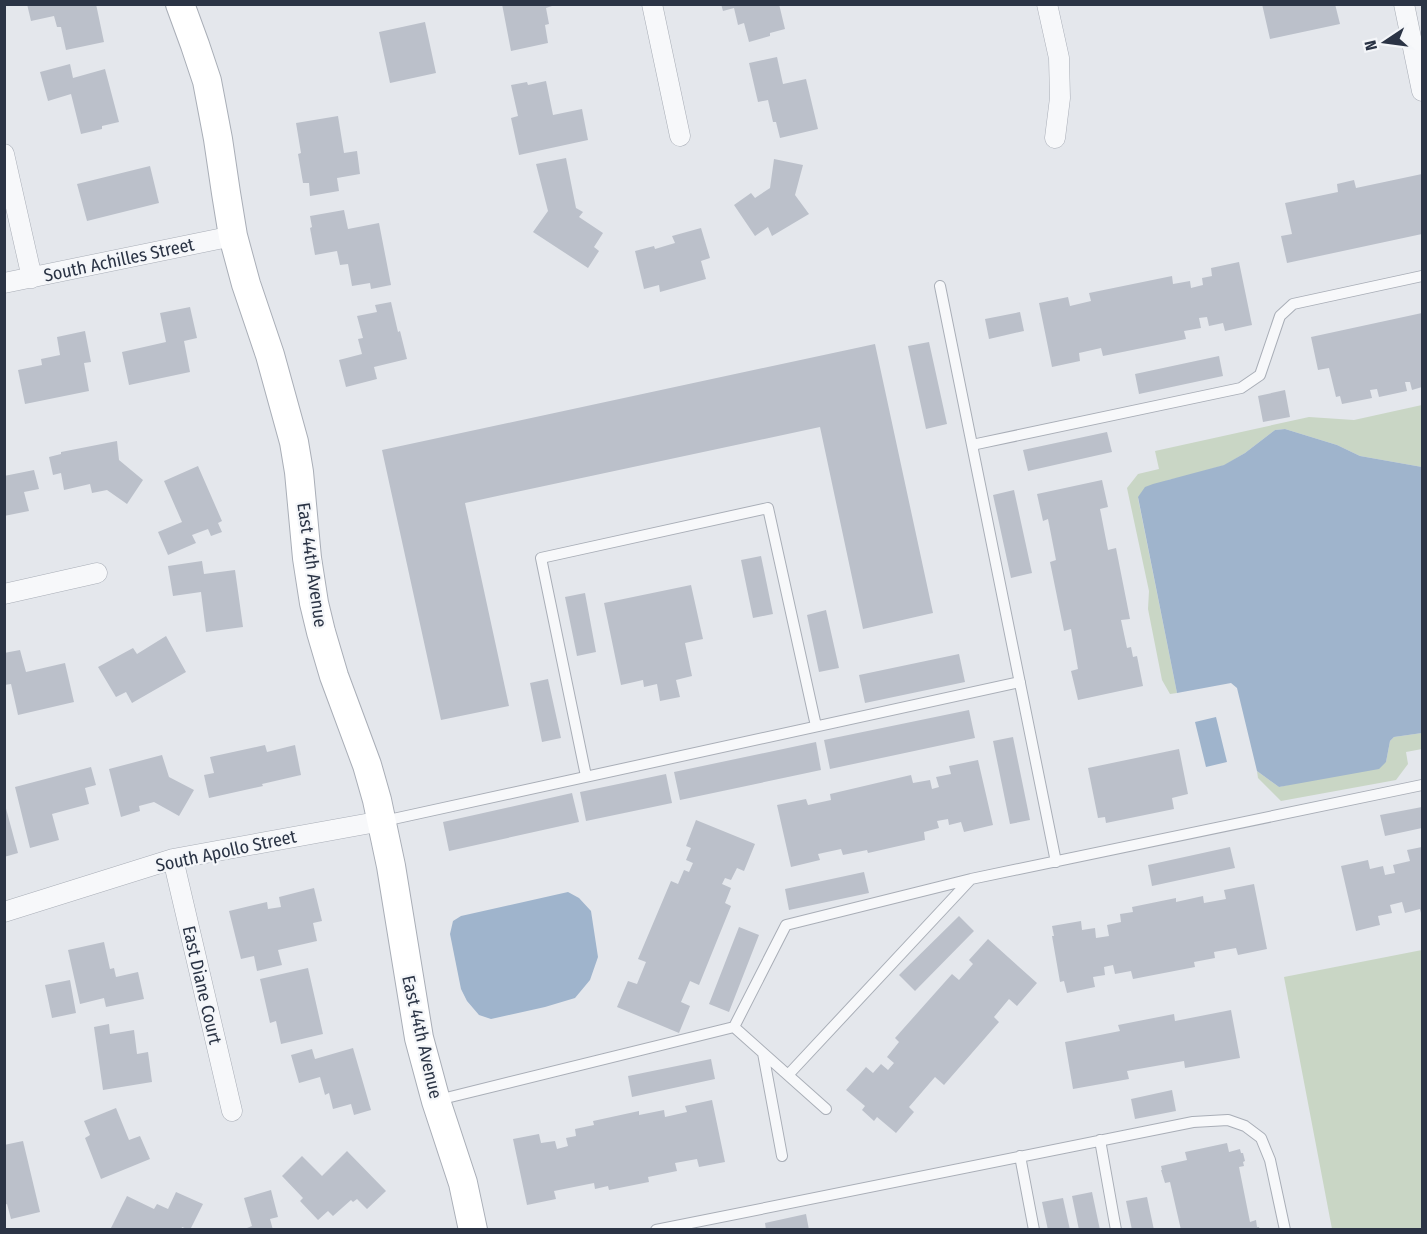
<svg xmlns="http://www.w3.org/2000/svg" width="1427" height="1234" font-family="'Fira Sans Condensed',sans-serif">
<rect width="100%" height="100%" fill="#e4e7ec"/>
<path fill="#c9d6c5" d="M1422,405V467L1360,456L1337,445L1285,429L1275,430L1245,453L1225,465L1183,477L1168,480L1138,498L1177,693L1170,694L1162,680L1148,609L1149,591L1127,488L1138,474L1159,469L1155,451L1309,417L1354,420Z
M1422,733V749L1406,752L1408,764L1396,780L1281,801L1258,778L1257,771L1279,787L1386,762L1390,741L1394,737Z
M1422,950V1229H1332L1284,977Z"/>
<path fill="#9fb4cc" d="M1285,429L1337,445L1360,456L1422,467V733L1394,737L1390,741L1386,762L1379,769L1279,787L1257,771L1237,688L1231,683L1177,693L1138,497L1145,487L1153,484L1224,465L1245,453L1275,430Z
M1216,717L1227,762L1206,767L1195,722Z
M568,892L579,898L591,911L598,957L590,980L575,998L545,1007L491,1019L479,1015L467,1001L461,989L450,934L453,921L461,916Z"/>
<path fill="#bbc0ca" d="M27,4H96L104,42L66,50L61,27H57L54,16L31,21Z
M502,4H558L546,8L549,24L545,25L548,43L511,51Z
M721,4H779L785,29L770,33V36L749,42L744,23L738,25L734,8L723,11Z
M1262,4H1335L1340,24L1270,39Z
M425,22L436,73L390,83L379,32Z
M777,57L783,84L806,79L818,129L780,138L776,122H773L768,100L758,102L749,63Z
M70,64L73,78L105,69L119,122L102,126V129L81,134L71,94L48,101L40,72Z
M546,81L553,115L582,109L588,140L519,155L511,118L518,116L511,85L527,82L528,85Z
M338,116L344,153L357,151L360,174L337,178L339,191L310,196L309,183H303L298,154L301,153L296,123Z
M566,158L576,208L583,212L579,217L603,233L594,247L599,251L588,268L533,232L548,211L536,164Z
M774,159L803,165L795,195L809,214L772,236L768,227L755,236L734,205L751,193L755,198L770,188Z
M150,166L159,203L87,221L77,184Z
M1422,174V234L1287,263L1281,236L1292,234L1285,203L1338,192L1337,184L1354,180L1356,188Z
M344,210L348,229L379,223L391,285L371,289L370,283L352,286L348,264L340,265L337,251L315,255L310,228L312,227L310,216Z
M701,228L710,258L701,261L706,279L660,292L659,285L644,289L635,251L654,246L655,249L675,243L672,236Z
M1239,262L1252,325L1225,331L1223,323L1209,326L1207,317L1199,318L1201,328L1184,331L1186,339L1103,356L1101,348L1079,353L1080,361L1052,367L1039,303L1068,297L1070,306L1091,301L1089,293L1172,276L1173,284L1190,281L1191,288L1203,285L1202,278L1212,276L1211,268Z
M391,302L398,332L400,331L407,359L374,367L377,379L346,387L339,360L362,354L358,339L363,338L357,316L377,312L375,305Z
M190,307L197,338L184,341L190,372L129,385L122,352L166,342L160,313Z
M1020,312L1024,331L989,339L985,319Z
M1422,313V387L1412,390L1410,382H1405L1407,391L1379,397L1377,389L1370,390L1372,398L1342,404L1340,396L1336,397L1329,368L1318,370L1311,337Z
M85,331L91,362L84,363L89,391L25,404L18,370L42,365L41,359L60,355L57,337Z
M929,342L947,424L926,429L908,346Z
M875,344L933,613L863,629L820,427L465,503L509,706L441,720L382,450Z
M1219,356L1223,376L1139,394L1135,374Z
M1285,390L1290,417L1263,422L1258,396Z
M1107,432L1112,452L1028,471L1023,450Z
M117,441L119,460L143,480L127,504L107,490L92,493L90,484L64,490L61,473L53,475L49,457L61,454V452Z
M198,466L222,521L218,523L222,532L211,536L208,529L192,535L196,543L168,555L158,532L182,522L164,481Z
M34,470L39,489L24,492L29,511L4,516V476Z
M1102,480L1108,507L1100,509L1108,550L1116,548L1130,619L1121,620L1127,648L1131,647L1133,657L1137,656L1143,686L1078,700L1071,671L1078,669L1071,629L1064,631L1050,562L1056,560L1048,519L1043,521L1037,494Z
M1014,490L1032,573L1011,578L993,495Z
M761,556L773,614L753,618L741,560Z
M202,561L204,574L235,570L243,627L206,632L201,592L173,596L168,566Z
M691,585L703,639L685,643L692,676L676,680L680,697L660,701L657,684L644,687L643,680L621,685L604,603Z
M585,593L596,652L577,656L565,597Z
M826,610L839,668L819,672L807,615Z
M166,636L186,672L132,703L126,692L116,697L98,667L133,648L137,654Z
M20,650L26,672L65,663L74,702L18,715L11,684L4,685V653Z
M959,654L965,682L865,703L859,675Z
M548,679L561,738L542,742L530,683Z
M969,710L975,738L830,769L824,740Z
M1013,737L1030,820L1010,824L993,741Z
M816,742L821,770L680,800L674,772Z
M265,745L267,752L295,745L301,775L262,784L263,786L209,798L204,775L214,773L210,757Z
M1179,749L1188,794L1172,798L1174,809L1106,823L1105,817L1098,818L1088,768Z
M162,755L169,777L194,790L179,816L154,802L139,806L140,811L121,817L109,769Z
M978,760L993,825L964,832L961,822L949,825L948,819L937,821L939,828L924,832L925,840L868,853L867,850L843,855L841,849L818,854L820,860L791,867L777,805L806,799L808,805L831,800L830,794L911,775L913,783L930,780L932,789L939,787L936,777L951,774L949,766Z
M91,767L96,785L85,788L89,804L52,814L59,840L30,848L15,787Z
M666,774L672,803L586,821L580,792Z
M572,793L579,822L449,851L443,822Z
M4,801L18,853L4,857Z
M1422,807V828L1385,836L1380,815Z
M696,820L755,844L744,871L737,868L731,880L725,878L722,884L731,888L725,903L731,906L699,985L690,981L681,1002L690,1006L679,1033L617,1007L628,981L637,984L646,962L638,959L671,881L678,884L684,870L689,872L693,863L686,860L691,848L686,846Z
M1230,847L1235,868L1152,886L1148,865Z
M1422,847V917L1420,909L1405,913L1402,902L1390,905L1392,913L1378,916L1380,925L1356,931L1341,866L1368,860L1370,869L1383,866L1385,875L1395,873L1393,865L1410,861L1407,850Z
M864,872L869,893L789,910L785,889Z
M1254,884L1267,949L1238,955L1236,948L1214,952L1215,958L1194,962L1195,967L1133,979L1131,971L1115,974L1113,965L1104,967L1105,975L1093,977L1095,987L1067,993L1064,981L1060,982L1052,936H1054L1052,926L1081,921L1082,930L1095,928L1096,938L1109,936L1107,925L1121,922L1120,914L1133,912L1132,907L1176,898V902L1203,896L1204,903L1226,899L1224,890Z
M314,888L322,921L313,923L317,941L278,950L282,965L257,971L254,956L241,959L229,911L267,902L268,909L281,907L279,897Z
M959,916L974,931L915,991L899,975Z
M739,927L759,935L729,1012L709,1004Z
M988,939L1037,983L1017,1006L1009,999L994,1017L999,1022L944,1085L935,1077L909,1107L914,1112L896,1133L877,1117L874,1121L862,1110L865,1106L846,1090L866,1067L873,1073L881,1064L888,1070L894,1063L887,1057L899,1042L895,1038L952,974L959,980L973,964L969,960Z
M104,942L110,969L114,968L116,977L138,972L144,999L106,1007L104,998L80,1004L68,950Z
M308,968L323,1034L281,1044L276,1021L270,1023L260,979Z
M70,980L76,1013L52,1018L45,985Z
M1231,1010L1240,1058L1185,1068L1184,1061L1127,1071L1129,1079L1073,1089L1065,1042L1120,1031L1118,1025L1174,1014L1175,1021Z
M109,1024L110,1034L134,1030L137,1054L148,1052L152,1082L103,1090L94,1027Z
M353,1048L371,1110L354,1115L351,1104L333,1109L329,1093L325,1095L320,1077L299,1083L291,1055L312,1049L315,1059Z
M711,1059L715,1079L632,1097L628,1076Z
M1172,1090L1176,1111L1135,1119L1131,1099Z
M712,1100L725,1162L699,1167L697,1159L675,1163L677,1171L648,1177L649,1182L609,1190L608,1186L595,1189L594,1183L554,1191L556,1199L527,1205L513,1139L539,1134L541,1143L555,1141L557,1149L568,1146L566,1138L576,1136L575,1129L594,1125L593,1121L639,1111V1115L664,1110L665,1117L687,1112L685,1106Z
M116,1108L129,1140L140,1136L150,1159L101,1179L85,1138L90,1135L84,1121Z
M23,1141L40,1212L11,1219L7,1204L4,1205V1145Z
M1227,1143L1229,1152L1240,1149L1241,1153H1243L1245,1161L1243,1162L1244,1166L1239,1167L1250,1222L1256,1220L1257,1227H1259L1260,1230H1181L1170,1182L1165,1183L1161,1170H1162L1161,1166L1187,1160L1185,1152Z
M347,1151L386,1191L367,1209L357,1199L353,1202L351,1200L333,1216L328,1211L318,1220L300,1201L303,1198L282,1176L302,1156L322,1176Z
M271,1190L278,1217L270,1219L273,1230H242L252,1226L244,1198Z
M176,1192L203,1204L190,1230L182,1227L181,1230H110L127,1196L154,1209L157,1204L168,1209Z
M1092,1192L1100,1230H1079L1072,1196Z
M1147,1197L1154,1230H1132L1126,1201Z
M1063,1198L1070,1230H1048L1042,1202Z
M806,1214L809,1230H766L765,1223Z"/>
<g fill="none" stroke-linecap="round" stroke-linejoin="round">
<defs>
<path id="lane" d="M940,286L1056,862
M972,445L1241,388L1260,375L1280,316L1293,304L1422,276
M586,776L541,558L768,508L816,726
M384,821L1020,682
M734,1027L826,1109
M763,1053L782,1156
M788,1075L970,880
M438,1100L734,1027L786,925L971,879L1422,785
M1100,1140L1116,1230
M1020,1156L1034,1230
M656,1230L1193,1122L1228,1120L1245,1126L1261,1138L1270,1160L1285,1230"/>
<path id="street" d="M652,4L680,136
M1047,4L1059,58L1060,98L1055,138
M1404,4L1422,91
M4,154L32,278
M4,283L233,236
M4,594L97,573
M173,859L232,1111
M4,912L173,859L382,821"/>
<path id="secondary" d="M180,4L195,45L207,81L218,139L226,193L233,236L246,284L270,355L294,442L299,472L307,558L314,603L321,632L334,676L367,765L377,800L391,866L419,1038L436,1101L463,1183L473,1230"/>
</defs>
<use href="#lane" stroke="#a9aeb7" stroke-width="12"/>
<use href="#street" stroke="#a9aeb7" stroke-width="21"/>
<use href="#secondary" stroke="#a9aeb7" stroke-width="30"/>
<use href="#lane" stroke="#f7f8fa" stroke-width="10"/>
<use href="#street" stroke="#f7f8fa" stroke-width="20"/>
<use href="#secondary" stroke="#fff" stroke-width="28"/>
</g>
<g text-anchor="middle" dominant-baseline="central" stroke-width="4.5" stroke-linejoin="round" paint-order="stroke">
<g font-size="18" fill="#2b3445" stroke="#f4f6f9">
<text transform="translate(119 260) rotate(-12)">South Achilles Street</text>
<text transform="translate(312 565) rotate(82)">East 44th Avenue</text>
<text transform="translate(226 851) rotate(-12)">South Apollo Street</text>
<text transform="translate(202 985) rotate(77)">East Diane Court</text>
<text transform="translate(422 1037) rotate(77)">East 44th Avenue</text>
</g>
</g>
<rect width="1427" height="1234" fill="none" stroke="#2b3445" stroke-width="12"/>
<g transform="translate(1385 42) rotate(257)" stroke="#f4f6f9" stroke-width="4.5" paint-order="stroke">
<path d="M0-4.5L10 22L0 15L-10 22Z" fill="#2b3445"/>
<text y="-9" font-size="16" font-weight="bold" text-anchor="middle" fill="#2b3445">N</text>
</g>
</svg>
